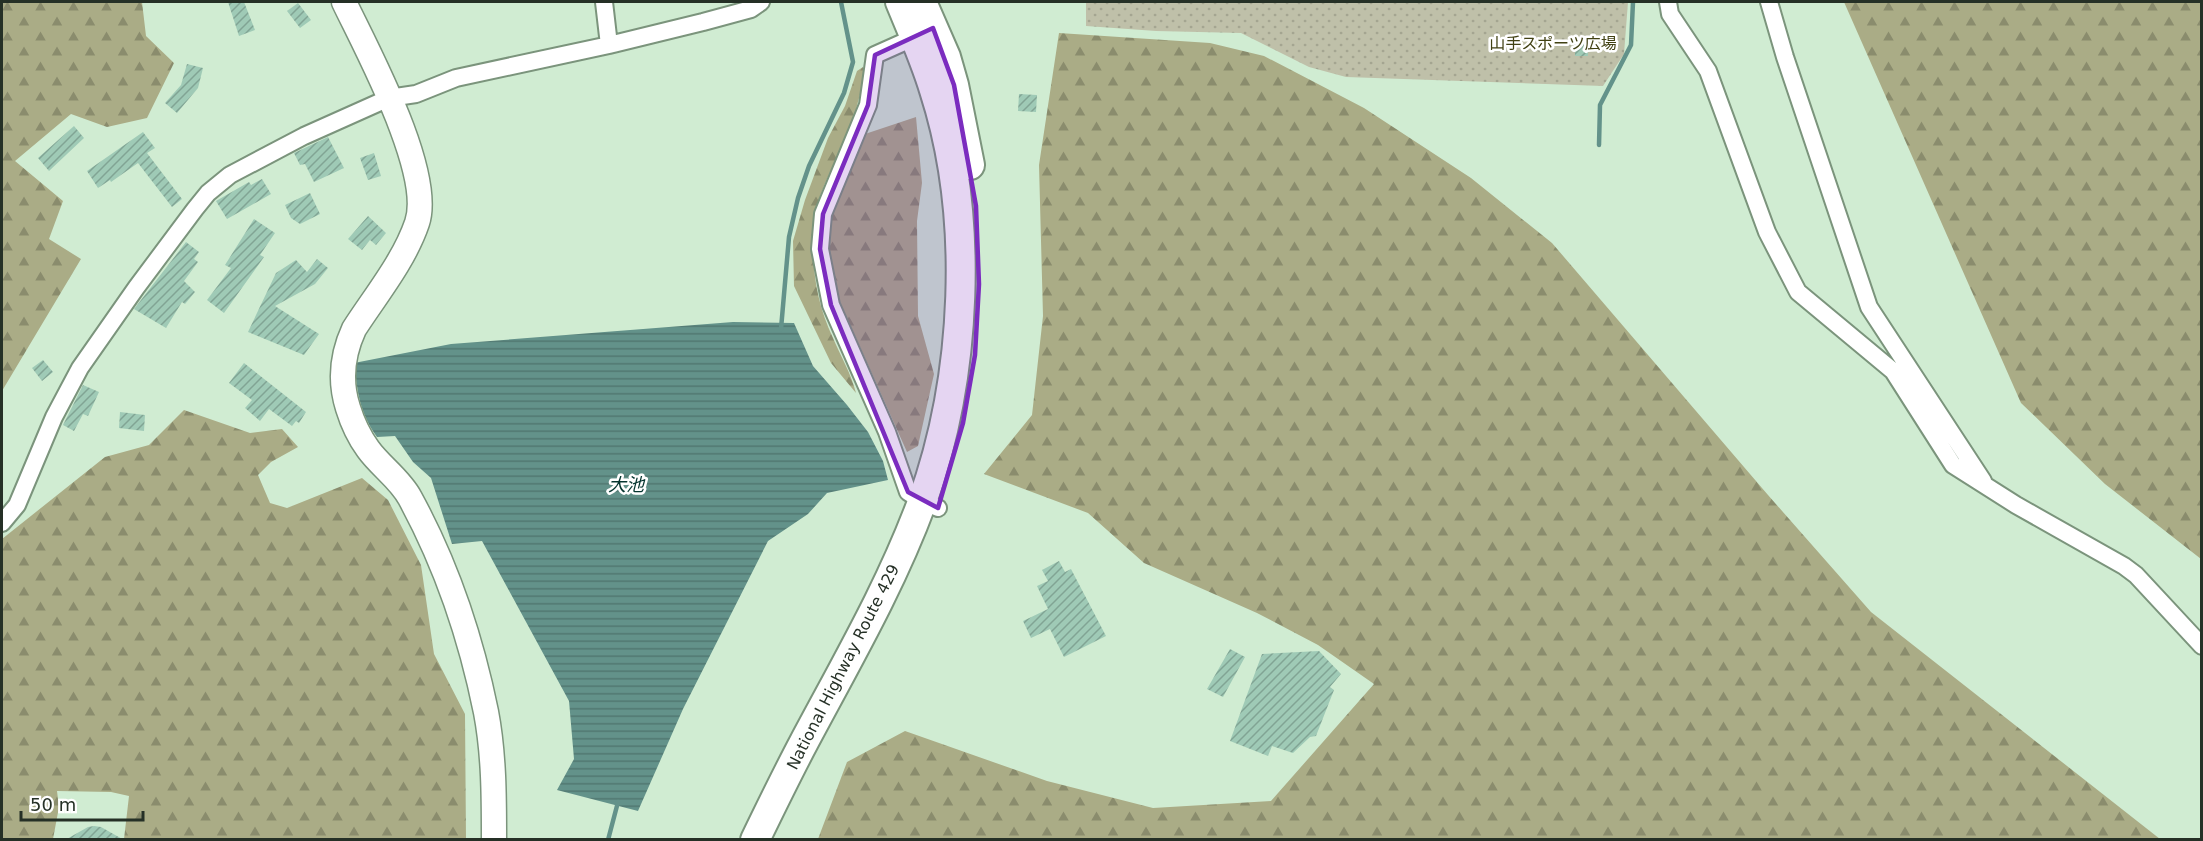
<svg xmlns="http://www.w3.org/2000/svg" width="2203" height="841" font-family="'DejaVu Sans','Noto Sans JP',sans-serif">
<defs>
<pattern id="forest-firs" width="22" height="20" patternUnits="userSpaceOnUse" patternTransform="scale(1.5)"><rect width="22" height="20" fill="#aaac86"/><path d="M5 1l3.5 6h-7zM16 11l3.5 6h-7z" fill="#8a8c6d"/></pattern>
<pattern id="park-dots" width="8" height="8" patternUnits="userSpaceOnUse" patternTransform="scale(1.5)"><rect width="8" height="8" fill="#bfc0a9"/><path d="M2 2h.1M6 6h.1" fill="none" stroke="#a4a591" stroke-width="1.8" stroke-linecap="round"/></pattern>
<pattern id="water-rules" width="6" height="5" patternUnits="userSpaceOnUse" patternTransform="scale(1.5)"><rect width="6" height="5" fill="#63928a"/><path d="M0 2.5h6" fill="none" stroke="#517871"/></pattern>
<pattern id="building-hatch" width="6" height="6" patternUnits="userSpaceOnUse" patternTransform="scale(1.5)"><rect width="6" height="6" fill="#9fcab6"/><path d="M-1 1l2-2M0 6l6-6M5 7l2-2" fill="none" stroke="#81a494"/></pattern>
</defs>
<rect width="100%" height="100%" fill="#d0ecd2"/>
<path fill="url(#forest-firs)" d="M2,2H142L146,36L174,63L147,118L107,127L71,114L15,161L63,201L49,239L81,259L2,391Z
M1844,2H2201V559L2105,484L2021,403Z
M1059,33L1210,43L1264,56L1364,108L1471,178L1552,243L1768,495L1871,612L2160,839H818L847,762L905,731L1047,781L1153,808L1271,801L1374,684L1318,645L1257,613L1144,563L1088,513L984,474L1032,415L1043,316L1039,165Z
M863,67C865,77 862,89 859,98C856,109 854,119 850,129C839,158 819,187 815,218C810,260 815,300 833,338C841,357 851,373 856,393L831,363L794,286L793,241L805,200L828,138L845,106L857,71Z
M916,117L922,183L917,221L918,316L934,374L918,446L907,452L834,289L828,252L831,216L865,134Z
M184,410L250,433L282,429L298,447L271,462L258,475L270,503L287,508L362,478L388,500L421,565L434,654L465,714L466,839H124L129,796L111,792L57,791L59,807L53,839H2V539L105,457L149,445Z"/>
<path fill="url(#park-dots)" d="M1086,2H1628L1624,54L1603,86L1346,77L1309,67L1241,33L1156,31L1086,26Z"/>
<path fill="url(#water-rules)" d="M733,322L794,323L813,366L847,405L868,432L883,461L888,480L827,493L808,514L768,541L683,709L638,811L557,790L574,759L569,701L482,541L452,544L431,478L413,462L395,436L377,437C359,411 358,394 354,363L451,344Z"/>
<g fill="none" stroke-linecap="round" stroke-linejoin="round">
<path stroke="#63928a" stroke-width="4.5" d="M1599,145L1600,105L1631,45L1633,2
M781,329L789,237L798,198L809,166L844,93L853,62L841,2
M608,840L618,802"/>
</g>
<path fill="url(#building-hatch)" d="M228,2H244L255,30L239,36Z
M298,3L311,20L300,28L287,11Z
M1575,38L1588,39V56H1575Z
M187,64L203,68L198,88L177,113L165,103L181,85Z
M1019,94L1037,95L1036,112L1018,111Z
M74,126L84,138L49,171L38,158Z
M143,132L155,148L147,153L182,199L172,207L138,163L111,182L110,180L98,188L87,171Z
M328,137L344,168L314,182L305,164L300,165L294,153Z
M374,153L381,176L368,180L360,158Z
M262,179L271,194L227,219L216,201L249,182L251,185Z
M310,193L320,214L300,224L291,218L285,205Z
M368,216L386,233L376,245L370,240L362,250L348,239Z
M254,219L275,233L260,255L264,257L224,313L207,300L231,268L225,265Z
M186,242L199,252L194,259L198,262L184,281L195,292L185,304L182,302L166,328L134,309Z
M317,259L328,268L315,284L275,306L319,334L304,355L248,332L276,273L296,260L307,272Z
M43,360L53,372L42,381L32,368Z
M244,363L306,412L299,423L296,421L292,426L269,409L260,421L245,408L252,400L229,383Z
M83,385L99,392L88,416L83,414L74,431L63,425Z
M120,412L145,415L144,431L119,428Z
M1059,561L1065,572L1071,569L1106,636L1064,657L1050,629L1031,638L1023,621L1048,609L1037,586L1048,581L1042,570Z
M1230,649L1245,657L1223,697L1207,689Z
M1319,651L1341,674L1330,687L1334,690L1316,736L1310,737L1293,753L1272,746L1268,756L1230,741L1262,654Z
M94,826L101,827L124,840H65L88,827Z"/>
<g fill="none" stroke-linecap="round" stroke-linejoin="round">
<defs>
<path id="minor" d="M604,2L609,45
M1668,2L1670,14L1708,71L1767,232L1798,292L1893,371L1953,465L2016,505L2124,566L2136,575L2202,646
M1769,2L1785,57L1869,307L1983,481
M922,34L875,55L868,105L823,214L820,249L831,305L887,432L908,492L922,501L938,508
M2,523L17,505L54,417L80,368L136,288L195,209L208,193L230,175L304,136L389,98L416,94L456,78L609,45L703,22L751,9L761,2"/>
<path id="secondary" d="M344,2C367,50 434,173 417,223C404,261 376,295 354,329C342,355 339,380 348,408C352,421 360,438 368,449C380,466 400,479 410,498C446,564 471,638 486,712C494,754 494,797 494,840"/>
<path id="trunk" d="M922,2L946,57L954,85L970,165
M755,840C771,807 787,774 804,742C846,663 891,586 922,502C967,377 975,217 934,90C925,60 912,31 900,2"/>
</defs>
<use href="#minor" stroke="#7b947c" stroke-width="20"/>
<use href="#secondary" stroke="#7b947c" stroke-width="27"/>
<use href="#trunk" stroke="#7b947c" stroke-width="32"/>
<use href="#minor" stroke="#fff" stroke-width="16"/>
<use href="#secondary" stroke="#fff" stroke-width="24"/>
<use href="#trunk" stroke="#fff" stroke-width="28"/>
</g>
<path fill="#7b2cbf" fill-opacity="0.2" stroke="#7b2cbf" stroke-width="4.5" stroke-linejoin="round" d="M933,28L954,85L976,206L979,284L975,355L963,423L938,508L908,492L831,305L820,249L823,214L868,105L875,55Z"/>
<g text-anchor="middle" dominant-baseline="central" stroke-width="5" stroke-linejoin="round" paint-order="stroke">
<g font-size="16" fill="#414113" stroke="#fff">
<text x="1553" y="43">山手スポーツ広場</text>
</g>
<g font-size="16" fill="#253026" stroke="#fff">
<text transform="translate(843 667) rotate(-63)">National Highway Route 429</text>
</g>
<g font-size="18" font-style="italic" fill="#05352f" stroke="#fff">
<text x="626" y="484">大池</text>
</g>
</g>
<rect width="2203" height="841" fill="none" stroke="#253026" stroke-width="6"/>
<path d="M21 811v9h122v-9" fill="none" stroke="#253026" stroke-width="3"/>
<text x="30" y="811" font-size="18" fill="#253026" stroke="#ffffff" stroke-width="4.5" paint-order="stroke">50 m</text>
</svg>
